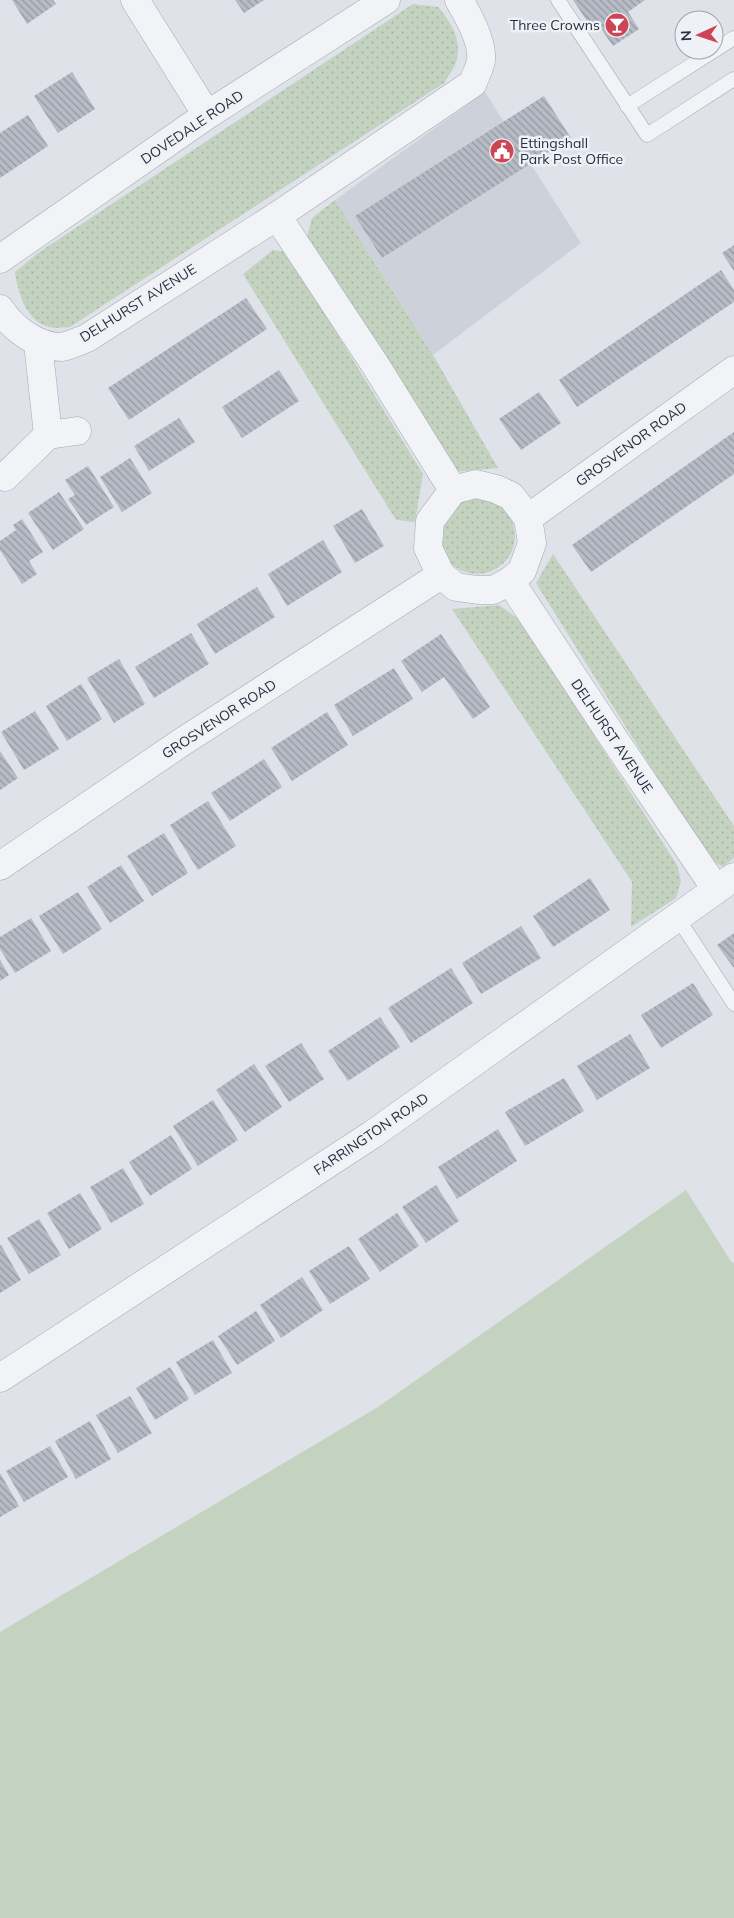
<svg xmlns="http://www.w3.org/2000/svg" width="734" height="1918" viewBox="0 0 734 1918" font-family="Mulish,sans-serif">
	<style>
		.built { fill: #cdd1da }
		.grass { fill: url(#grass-dots) }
		.park { fill: #c4d2c0 }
		.building { fill: url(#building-back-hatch) }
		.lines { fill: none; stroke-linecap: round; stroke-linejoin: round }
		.service-casing { stroke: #a4a9b2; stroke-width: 15 }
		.minor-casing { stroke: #a4a9b2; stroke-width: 29 }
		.tertiary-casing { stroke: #a4a9b2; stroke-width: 29 }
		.service { stroke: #f1f3f6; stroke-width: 14 }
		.minor { stroke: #f1f3f6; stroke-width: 28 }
		.tertiary { stroke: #f1f3f6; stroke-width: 28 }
		.labels { text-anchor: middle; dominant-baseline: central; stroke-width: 5; stroke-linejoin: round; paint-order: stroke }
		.poi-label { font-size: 14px; fill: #282f3f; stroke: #eef1f6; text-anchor: end }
		.street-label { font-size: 14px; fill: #282f3f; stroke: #eef1f6 }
	</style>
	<defs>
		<pattern id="grass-dots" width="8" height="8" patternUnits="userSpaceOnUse" patternTransform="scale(1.25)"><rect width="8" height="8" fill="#c4d2c0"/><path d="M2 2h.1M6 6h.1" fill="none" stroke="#a8b5a6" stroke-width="1.8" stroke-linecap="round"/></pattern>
		<pattern id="building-back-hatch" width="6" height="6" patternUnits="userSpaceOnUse" patternTransform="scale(1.25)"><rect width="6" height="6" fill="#b6bbc5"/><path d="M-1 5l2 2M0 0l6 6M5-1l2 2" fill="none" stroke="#9498a1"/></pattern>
	</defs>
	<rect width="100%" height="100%" fill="#dfe2e8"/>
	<!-- built -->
	<path class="built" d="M485 92 581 243 433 355 335 200Z"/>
	<!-- grass -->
	<g class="grass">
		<path d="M413 4 438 7C451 22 463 41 456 62 454 69 448 76 444 83L70 327C63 327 55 329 49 327 26 321 18 293 15 272L38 253Z"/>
		<path d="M335 200 433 355 498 468 453 472 307 237 312 218Z"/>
		<path d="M273 250 287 252 423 474 415 522 396 520 243 274Z"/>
		<circle cx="477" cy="536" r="38"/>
		<path d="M553 554 734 826V858L723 867 707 857 536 583Z"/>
		<path d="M499 605 520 620 677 865 681 881 676 898 631 927 632 882 452 609Z"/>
	</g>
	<!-- park -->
	<path class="park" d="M686 1190 732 1263 734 1262V1918H0V1632L378 1407Z"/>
	<!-- building -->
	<g class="building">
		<path d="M12 0H53L56 4 27 24Z"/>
		<path d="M235 0H264L244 13Z"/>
		<path d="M573 0H645L628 12 639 29 613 46 597 23 591 27Z"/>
		<path d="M72 72 95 109 58 133 34 96Z"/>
		<path d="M544 96 571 138 382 258 355 216Z"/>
		<path d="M28 115 48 146 0 178V133Z"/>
		<path d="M734 245V271L722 253Z"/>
		<path d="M721 270 734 290V302L577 407 559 380Z"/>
		<path d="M246 298 267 329 129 420 108 388Z"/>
		<path d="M279 370 299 401 242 438 222 407Z"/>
		<path d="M539 392 561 423 521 450 499 419Z"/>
		<path d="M179 418 195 442 149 471 134 446Z"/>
		<path d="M734 432V474L591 572 572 545Z"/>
		<path d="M130 458 152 493 122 512 100 477Z"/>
		<path d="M88 466 114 507 86 525 68 499 75 495 65 480Z"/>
		<path d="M59 492 84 529 53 550 28 513Z"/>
		<path d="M362 509 384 546 355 563 333 526Z"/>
		<path d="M22 519 43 552 29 561 37 574 22 584 0 550V541L16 530 13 525Z"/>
		<path d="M323 540 342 572 287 606 268 574Z"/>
		<path d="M257 587 275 617 215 654 197 624Z"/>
		<path d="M191 633 209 664 154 698 135 667Z"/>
		<path d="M441 634 490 707 473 719 444 677 422 692 401 661Z"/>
		<path d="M119 659 145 704 114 723 87 678Z"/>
		<path d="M394 668 413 699 353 736 334 705Z"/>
		<path d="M81 684 102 719 67 741 46 706Z"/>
		<path d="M35 711 59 749 24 770 1 732Z"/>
		<path d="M327 712 348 745 292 781 271 748Z"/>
		<path d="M0 751 18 778 0 790Z"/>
		<path d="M264 759 282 787 230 821 211 793Z"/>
		<path d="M208 801 236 846 198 870 170 825Z"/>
		<path d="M164 833 188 873 152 896 127 856Z"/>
		<path d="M121 865 144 901 110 923 87 887Z"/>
		<path d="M590 878 610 910 553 947 533 916Z"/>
		<path d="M78 892 102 929 63 954 39 916Z"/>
		<path d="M31 918 51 951 15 973 0 949V937Z"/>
		<path d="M521 926 541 958 481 994 462 963Z"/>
		<path d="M734 933V968L717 945Z"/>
		<path d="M0 960 9 975 0 981Z"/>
		<path d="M451 968 473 1003 411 1043 388 1008Z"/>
		<path d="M693 983 713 1015 661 1048 641 1015Z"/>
		<path d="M380 1017 400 1047 348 1081 328 1051Z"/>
		<path d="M630 1034 650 1068 597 1100 577 1066Z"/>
		<path d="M301 1043 324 1079 289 1102 265 1066Z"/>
		<path d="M254 1064 282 1107 245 1132 216 1090Z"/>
		<path d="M564 1078 584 1111 525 1146 505 1112Z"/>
		<path d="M213 1100 238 1140 198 1166 173 1126Z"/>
		<path d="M498 1129 517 1161 457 1199 438 1167Z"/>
		<path d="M171 1135 192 1169 150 1196 129 1162Z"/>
		<path d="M123 1168 144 1204 111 1223 90 1187Z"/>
		<path d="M436 1185 459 1221 426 1243 402 1207Z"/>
		<path d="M80 1193 102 1229 69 1249 47 1213Z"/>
		<path d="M397 1213 419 1246 380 1272 358 1239Z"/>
		<path d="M39 1219 61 1255 29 1274 7 1238Z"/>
		<path d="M1 1245 21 1280 0 1293V1246Z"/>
		<path d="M349 1246 370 1279 330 1304 309 1271Z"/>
		<path d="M302 1277 323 1310 281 1338 260 1305Z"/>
		<path d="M256 1311 275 1341 237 1365 218 1336Z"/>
		<path d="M213 1340 232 1373 195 1395 176 1362Z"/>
		<path d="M170 1367 189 1399 155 1420 136 1388Z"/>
		<path d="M130 1396 152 1433 118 1453 96 1415Z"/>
		<path d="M90 1421 111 1459 76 1479 55 1441Z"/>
		<path d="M50 1446 68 1477 24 1502 6 1471Z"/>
		<path d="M0 1473 19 1506 0 1517Z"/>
	</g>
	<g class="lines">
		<defs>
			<g id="service">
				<path d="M558 0 647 135 734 79"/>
				<path d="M627 106 734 38"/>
				<path d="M677 917 734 1004"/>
			</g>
			<g id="minor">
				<path d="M135 0 207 115"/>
				<path d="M277 216 376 366 453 490"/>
				<path d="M0 309C12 328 37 347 61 347 69 346 79 341 87 338L277 216 473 83C475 76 480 68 481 60 483 42 468 15 459 0"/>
				<path d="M48 435 77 431"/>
				<path d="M5 477 48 435 38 343"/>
				<path d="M476 484 496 489 511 496 528 518 532 543 522 571 510 581 493 590H478L456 587 441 575 428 548 430 521 453 490Z"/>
				<path d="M528 518 734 370"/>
				<path d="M510 581 614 739 716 889"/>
				<path d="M0 866 182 742 441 575"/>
				<path d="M0 1378 373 1134 734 877"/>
			</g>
			<path id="tertiary" d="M0 259 207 115 386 0"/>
		</defs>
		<!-- service casing -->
		<use href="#service" class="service-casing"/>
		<!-- minor casing -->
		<use href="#minor" class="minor-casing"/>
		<!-- tertiary casing -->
		<use href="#tertiary" class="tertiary-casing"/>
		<!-- service -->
		<use href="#service" class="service"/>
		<!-- minor -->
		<use href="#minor" class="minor"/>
		<!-- tertiary -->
		<use href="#tertiary" class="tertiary"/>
	</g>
	<!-- icons -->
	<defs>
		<symbol id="bar-disc" viewBox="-11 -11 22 22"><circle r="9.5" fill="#cd4454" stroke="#eef1f6"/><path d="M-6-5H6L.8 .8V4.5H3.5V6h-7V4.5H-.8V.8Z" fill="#fff"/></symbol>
		<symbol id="civic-disc" viewBox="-11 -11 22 22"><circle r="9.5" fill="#cd4454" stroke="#eef1f6"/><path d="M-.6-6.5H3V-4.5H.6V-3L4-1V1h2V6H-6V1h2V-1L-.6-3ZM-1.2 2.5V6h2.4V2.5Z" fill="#fff"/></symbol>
	</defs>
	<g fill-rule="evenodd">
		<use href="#bar-disc" x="603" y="11" width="28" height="28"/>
		<use href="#civic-disc" x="488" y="137" width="28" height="28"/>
	</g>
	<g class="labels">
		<!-- poi labels -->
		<g class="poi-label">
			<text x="600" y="25">Three Crowns</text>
			<text x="520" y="143" text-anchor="start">Ettingshall<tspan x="520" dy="16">Park Post Office</tspan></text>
		</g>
		<!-- street labels -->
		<g class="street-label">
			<text transform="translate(192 127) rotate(-34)">DOVEDALE ROAD</text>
			<text transform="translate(138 303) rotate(-32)">DELHURST AVENUE</text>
			<text transform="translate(631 444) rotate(-36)">GROSVENOR ROAD</text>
			<text transform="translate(219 719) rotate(-33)">GROSVENOR ROAD</text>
			<text transform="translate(612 736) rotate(56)">DELHURST AVENUE</text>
			<text transform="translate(371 1134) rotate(-34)">FARRINGTON ROAD</text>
		</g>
	</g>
	<!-- north arrow -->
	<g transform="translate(699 35) rotate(267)"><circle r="24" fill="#eef1f6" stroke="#9fa3ad"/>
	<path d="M0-4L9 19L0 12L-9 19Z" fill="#cd4454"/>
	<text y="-8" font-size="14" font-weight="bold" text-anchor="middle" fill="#282f3f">N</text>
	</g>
</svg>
